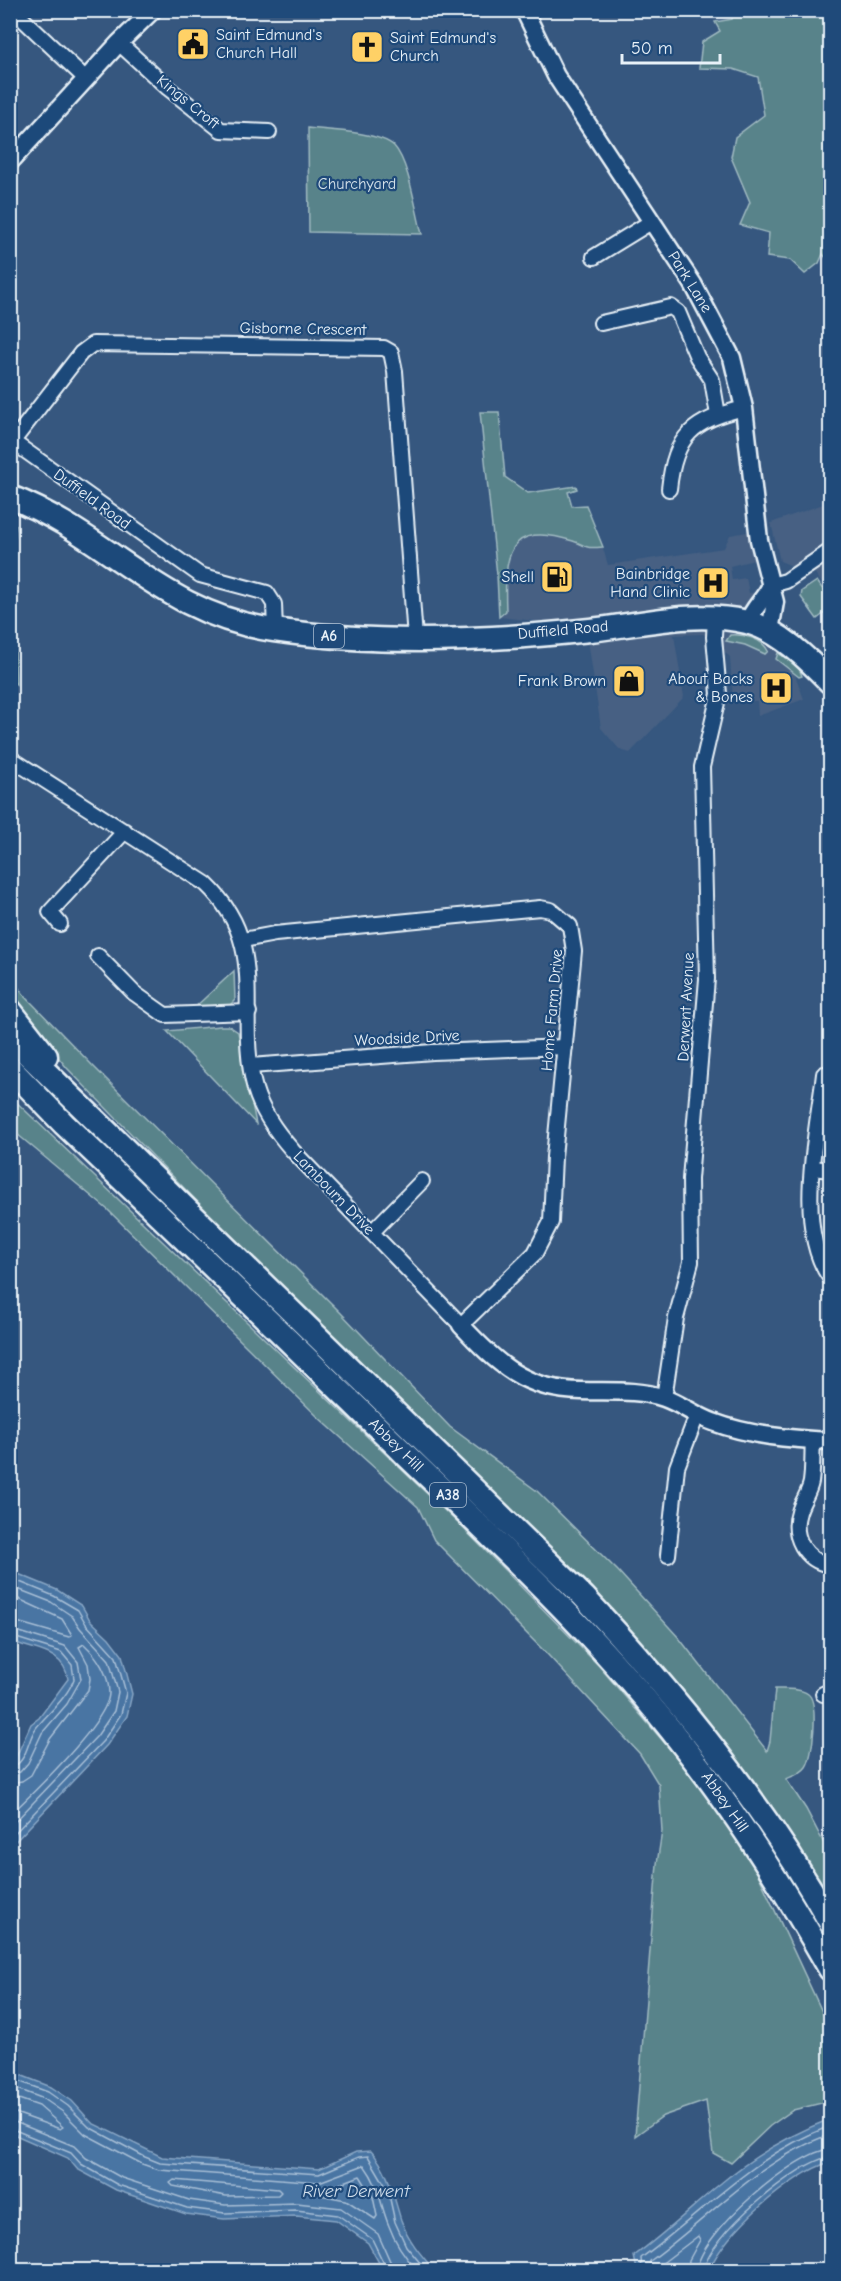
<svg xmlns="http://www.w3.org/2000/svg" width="841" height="2281" viewBox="0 0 841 2281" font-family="'Comic Neue',sans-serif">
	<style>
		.built { fill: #466083 }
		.green { fill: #59838a; stroke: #a0bac1; stroke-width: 1.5 }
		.water { fill: #4874a3; stroke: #88a6c5; stroke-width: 1.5 }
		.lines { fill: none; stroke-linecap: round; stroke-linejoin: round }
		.shore { stroke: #a8bfd6; stroke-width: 1.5 }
		.minor-casing { stroke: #e8f1f8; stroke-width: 18 }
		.tertiary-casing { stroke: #e8f1f8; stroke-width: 21 }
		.trunk-casing { stroke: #e8f1f8; stroke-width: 27 }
		.minor { stroke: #1f4a7a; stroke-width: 14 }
		.tertiary { stroke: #1f4a7a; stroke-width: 16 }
		.trunk { stroke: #1f4a7a; stroke-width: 22 }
		.labels { text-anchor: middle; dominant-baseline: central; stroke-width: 4.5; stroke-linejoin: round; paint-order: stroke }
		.shield { fill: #1f4a7a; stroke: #acbfd2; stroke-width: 1.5 }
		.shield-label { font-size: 15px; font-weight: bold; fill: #e8f1f8 }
		.poi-label { font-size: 16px; fill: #e8f1f8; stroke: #1f4a7a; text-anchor: end }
		.street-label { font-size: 16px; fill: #e8f1f8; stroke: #1f4a7a }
		.park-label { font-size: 16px; fill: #d3e0e8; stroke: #1f4a7a }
		.water-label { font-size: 18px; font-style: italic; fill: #d0deeb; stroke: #1f4a7a }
	</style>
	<rect width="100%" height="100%" fill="#36577f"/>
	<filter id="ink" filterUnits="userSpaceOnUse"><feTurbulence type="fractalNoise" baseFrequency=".0167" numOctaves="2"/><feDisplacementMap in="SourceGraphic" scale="12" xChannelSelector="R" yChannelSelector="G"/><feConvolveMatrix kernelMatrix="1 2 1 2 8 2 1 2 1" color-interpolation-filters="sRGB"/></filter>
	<g filter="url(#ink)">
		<!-- built -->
		<g class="built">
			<path d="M830 496V595L806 560 792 566 780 561 771 523 823 504V499Z"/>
			<path d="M529 530 582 540 600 538 608 565 724 548 730 535 753 531 758 559 730 566 732 580 746 578 749 593 764 592 804 699 758 716 757 701H733L730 657 703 634 674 635 684 697 630 753 620 750 601 728 585 620 553 623 499 617 497 575 503 553Z"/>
		</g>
		<!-- green -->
		<g class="green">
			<path d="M734 11H830V263L823 254 819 263 805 274 790 260 767 257 769 233 740 225 750 202 731 157 735 137 764 115 758 77 733 69 699 68 702 42 720 31 715 22 732 19Z"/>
			<path d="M308 128C328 130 380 132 394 146 409 162 416 212 422 234L309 232Z"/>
			<path d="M480 412H499L505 477 528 493 576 486 577 489 568 492 572 506 586 505 603 547C582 549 589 546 573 541 506 520 504 556 506 611L499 617 497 575Z"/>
			<path d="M10 522 16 525 12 560 16 684 10 679Z"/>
			<path d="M817 581 830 600V609L817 619 801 597 802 591Z"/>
			<path d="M730 635C743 634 762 638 768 651L765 654 745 645 726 641Z"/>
			<path d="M778 653 799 668 802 676 799 677 776 659Z"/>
			<path d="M234 971 235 1000 228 1007 192 1010Z"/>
			<path d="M10 977 26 997 92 1065 341 1313 450 1427 537 1491 618 1571 679 1638 767 1751 770 1741 775 1689C785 1689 800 1688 808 1694 819 1702 813 1758 806 1767 801 1774 793 1776 786 1779L806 1809 830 1855V1897L814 1878 775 1816 229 1234 67 1068 11 999Z"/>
			<path d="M220 1026H229L238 1032 256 1124 167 1031Z"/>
			<path d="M10 1096 464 1529 599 1666 691 1774 751 1859 830 2029V2101L793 2110 770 2126 731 2163 713 2153 706 2101 663 2116 635 2136 657 1864 662 1831 659 1785 640 1754 548 1655 434 1540 418 1507 318 1417 108 1210 11 1129Z"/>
		</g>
		<!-- water -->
		<g class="water">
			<path d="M11 1571 57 1590 82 1606 90 1620 109 1638 122 1655 132 1694 127 1716 107 1745 11 1846V1764L17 1755 31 1724 39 1718 68 1679C64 1650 34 1651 11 1641Z"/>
			<path d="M10 2071 51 2087 72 2101 92 2123 162 2157 319 2169 356 2152 371 2151C389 2171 393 2195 401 2220 408 2240 421 2255 434 2270H383L368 2243 336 2220 296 2216 224 2219 186 2214 116 2190 77 2169 68 2158 11 2133Z"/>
			<path d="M830 2119V2162C790 2174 725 2232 709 2270H637L634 2256C663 2235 688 2211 715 2188 749 2159 789 2135 830 2119Z"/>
		</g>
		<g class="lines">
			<!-- shore -->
			<g class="shore">
				<path d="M10 1578 54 1596 78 1610 86 1624 116 1657 126 1693 121 1714 103 1741 10 1838"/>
				<path d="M10 1586 51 1602 72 1616 80 1628 109 1660 118 1692 114 1711 97 1736 10 1827"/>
				<path d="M10 1595 62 1619 72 1635 69 1637 10 1620"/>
				<path d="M10 1629 65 1646 78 1662 81 1679 67 1704 42 1733 28 1763 20 1772 10 1774"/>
				<path d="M10 1636 61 1652 72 1665 74 1679C67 1698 48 1713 36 1728 27 1740 27 1765 10 1767"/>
				<path d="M10 1783 22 1781 31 1775 50 1739 88 1690 90 1679 88 1664 79 1647 84 1644C97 1656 109 1674 109 1693 109 1721 33 1793 10 1815"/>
				<path d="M10 2078 48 2092 68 2106 89 2127 145 2157 160 2163 319 2174 359 2157 368 2156 388 2190 395 2222 406 2246 426 2270"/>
				<path d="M10 2086 44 2099 63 2112 85 2134 142 2164 159 2170 319 2182 364 2165C381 2188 379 2202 389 2226 395 2243 405 2257 417 2270"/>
				<path d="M10 2096 39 2106 63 2127 60 2129 10 2111"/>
				<path d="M10 2120 74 2146 86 2158 122 2178 189 2200 225 2205 297 2203 341 2208 378 2234 394 2270"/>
				<path d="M10 2128 71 2153 81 2164 118 2185 187 2208 225 2213 296 2210 338 2215 372 2239 387 2270"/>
				<path d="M360 2176 373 2197 377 2216 375 2219 346 2200 320 2195 321 2191Z"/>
				<path d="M174 2180 278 2189 281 2192 278 2195 226 2196 173 2186 170 2183Z"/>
				<path d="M642 2270 641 2258C707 2210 751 2156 830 2126"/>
				<path d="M650 2270V2261C712 2216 756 2162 830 2134"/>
				<path d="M659 2270 660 2265 698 2236 700 2240 689 2260 688 2270"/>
				<path d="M697 2270C699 2234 796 2151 830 2149"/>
				<path d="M704 2270C708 2237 798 2160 830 2157"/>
			</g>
			<defs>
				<g id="minor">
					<path d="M13 10 86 79"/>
					<path d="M119 43 168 88 221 130 269 132"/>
					<path d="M594 257 651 222"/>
					<path d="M601 323 671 307 678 312 697 357 712 380 718 415"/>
					<path d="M13 442 200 575 267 593 274 604 275 631"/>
					<path d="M10 445 81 353 93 344 384 348 391 352 395 371 415 638"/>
					<path d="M669 489C675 434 693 421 744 408"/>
					<path d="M771 585 786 581 830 551"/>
					<path d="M10 758 206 884C272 947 234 1014 255 1089 262 1113 277 1133 293 1151L461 1325 535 1253 551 1222 554 1157 574 951 570 926 551 910 540 908 275 934 243 940"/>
					<path d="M60 924 50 912 125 831"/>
					<path d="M98 956 134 993 165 1015 249 1012"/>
					<path d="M251 1066 433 1052 565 1047"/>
					<path d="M824 1074C817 1133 794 1226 830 1278"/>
					<path d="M813 1168 830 1170"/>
					<path d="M372 1232 422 1181"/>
					<path d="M664 1398 676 1318 691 1262 690 1179 707 979 702 767 719 694 714 637 715 616"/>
					<path d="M813 1439C812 1453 813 1468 811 1482 809 1493 802 1501 799 1512 791 1536 805 1561 830 1565"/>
					<path d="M668 1555 677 1467 697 1415"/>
					<path d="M823 1694 830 1691"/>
				</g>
				<g id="tertiary">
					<path d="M524 10 556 76 693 284 732 358 744 408 759 540 775 602 770 631"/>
					<path d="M10 162 119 43 153 10"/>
					<path d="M748 622C753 607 765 599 771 585"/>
					<path d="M461 1325C497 1364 525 1390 581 1391 609 1392 637 1389 664 1398 681 1404 696 1416 713 1422 750 1436 791 1439 830 1441"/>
				</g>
				<g id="trunk">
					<path d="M10 497C108 534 162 615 274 630 375 645 489 641 590 630 643 624 694 610 747 622 779 630 808 659 830 682"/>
					<path d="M10 1010 46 1056"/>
					<path d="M10 1037 584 1597C677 1697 763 1803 830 1922"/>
					<path d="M10 1068 64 1124C179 1233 293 1345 407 1456 504 1549 603 1641 685 1748 740 1818 786 1892 830 1969"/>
				</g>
			</defs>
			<!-- minor casing -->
			<use href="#minor" class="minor-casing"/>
			<!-- tertiary casing -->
			<use href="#tertiary" class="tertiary-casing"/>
			<!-- trunk casing -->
			<use href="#trunk" class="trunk-casing"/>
			<!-- minor -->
			<use href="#minor" class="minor"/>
			<!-- tertiary -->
			<use href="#tertiary" class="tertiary"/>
			<!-- trunk -->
			<use href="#trunk" class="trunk"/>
		</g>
	</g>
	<!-- icons -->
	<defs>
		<symbol id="civic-square" viewBox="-11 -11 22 22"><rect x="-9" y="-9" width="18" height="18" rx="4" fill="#ffd166" stroke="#1f4a7a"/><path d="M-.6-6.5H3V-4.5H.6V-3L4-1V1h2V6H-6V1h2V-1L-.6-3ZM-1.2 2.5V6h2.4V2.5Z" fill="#111"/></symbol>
		<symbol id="church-square" viewBox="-11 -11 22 22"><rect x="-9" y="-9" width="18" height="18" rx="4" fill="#ffd166" stroke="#1f4a7a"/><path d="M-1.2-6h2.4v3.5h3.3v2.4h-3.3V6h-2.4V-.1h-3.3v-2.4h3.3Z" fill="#111"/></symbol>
		<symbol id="fuel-square" viewBox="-11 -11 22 22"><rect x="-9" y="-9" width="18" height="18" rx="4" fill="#ffd166" stroke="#1f4a7a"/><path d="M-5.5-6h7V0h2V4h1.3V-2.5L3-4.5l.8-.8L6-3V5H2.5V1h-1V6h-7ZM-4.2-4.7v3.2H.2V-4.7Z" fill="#111"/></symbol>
		<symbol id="hospital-square" viewBox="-11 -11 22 22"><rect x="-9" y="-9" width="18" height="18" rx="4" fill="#ffd166" stroke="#1f4a7a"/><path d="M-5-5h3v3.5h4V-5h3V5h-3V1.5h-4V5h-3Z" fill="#111"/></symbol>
		<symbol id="shop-square" viewBox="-11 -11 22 22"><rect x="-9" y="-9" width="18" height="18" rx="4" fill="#ffd166" stroke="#1f4a7a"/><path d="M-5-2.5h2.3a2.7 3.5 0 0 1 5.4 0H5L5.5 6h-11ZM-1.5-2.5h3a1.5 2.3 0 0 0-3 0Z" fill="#111"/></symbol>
	</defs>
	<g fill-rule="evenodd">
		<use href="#civic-square" x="174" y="25" width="38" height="38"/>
		<use href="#church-square" x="348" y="28" width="38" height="38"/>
		<use href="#fuel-square" x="538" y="558" width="38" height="38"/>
		<use href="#hospital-square" x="694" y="564" width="38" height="38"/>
		<use href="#shop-square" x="610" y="662" width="38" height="38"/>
		<use href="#hospital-square" x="757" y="669" width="38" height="38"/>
	</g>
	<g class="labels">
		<!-- shield labels -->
		<g class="shield">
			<rect x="314" y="624" width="30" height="24" rx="4.5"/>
			<rect x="430" y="1483" width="36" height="24" rx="4.5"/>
		</g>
		<g class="shield-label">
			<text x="329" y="636">A6</text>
			<text x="448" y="1495">A38</text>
		</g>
		<!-- poi labels -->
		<g class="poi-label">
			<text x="216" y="35" text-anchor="start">Saint Edmund's<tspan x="216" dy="18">Church Hall</tspan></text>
			<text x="390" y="38" text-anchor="start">Saint Edmund's<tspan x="390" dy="18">Church</tspan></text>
			<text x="690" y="574">Bainbridge<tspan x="690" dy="18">Hand Clinic</tspan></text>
			<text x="534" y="577">Shell</text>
			<text x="753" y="679">About Backs<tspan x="753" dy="18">&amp; Bones</tspan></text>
			<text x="606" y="681">Frank Brown</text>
		</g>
		<!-- street labels -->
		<g class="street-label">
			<text transform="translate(188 102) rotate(39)">Kings Croft</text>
			<text transform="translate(690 282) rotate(58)">Park Lane</text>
			<text transform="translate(303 329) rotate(1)">Gisborne Crescent</text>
			<text transform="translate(92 499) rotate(36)">Duffield Road</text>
			<text transform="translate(563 630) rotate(-5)">Duffield Road</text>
			<text transform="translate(686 1007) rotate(-87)">Derwent Avenue</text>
			<text transform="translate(552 1010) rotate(-85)">Home Farm Drive</text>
			<text transform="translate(407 1038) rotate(-3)">Woodside Drive</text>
			<text transform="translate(334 1193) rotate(46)">Lambourn Drive</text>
			<text transform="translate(396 1445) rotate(44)">Abbey Hill</text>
			<text transform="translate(725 1802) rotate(55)">Abbey Hill</text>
		</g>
		<!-- park labels -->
		<g class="park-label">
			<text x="357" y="184">Churchyard</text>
		</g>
		<!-- water labels -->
		<g class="water-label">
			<text x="356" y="2191">River Derwent</text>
		</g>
	</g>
	<!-- margin -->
	<rect width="841" height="2281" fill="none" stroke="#1f4a7a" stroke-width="36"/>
	<rect x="18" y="18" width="805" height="2245" fill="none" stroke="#e8f1f8" stroke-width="2" filter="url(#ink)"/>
	<!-- scale -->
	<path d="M622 54v9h98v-9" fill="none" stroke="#e8f1f8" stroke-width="3"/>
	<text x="631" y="54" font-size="18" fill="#e8f1f8" stroke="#1f4a7a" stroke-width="4.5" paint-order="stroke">50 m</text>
</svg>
